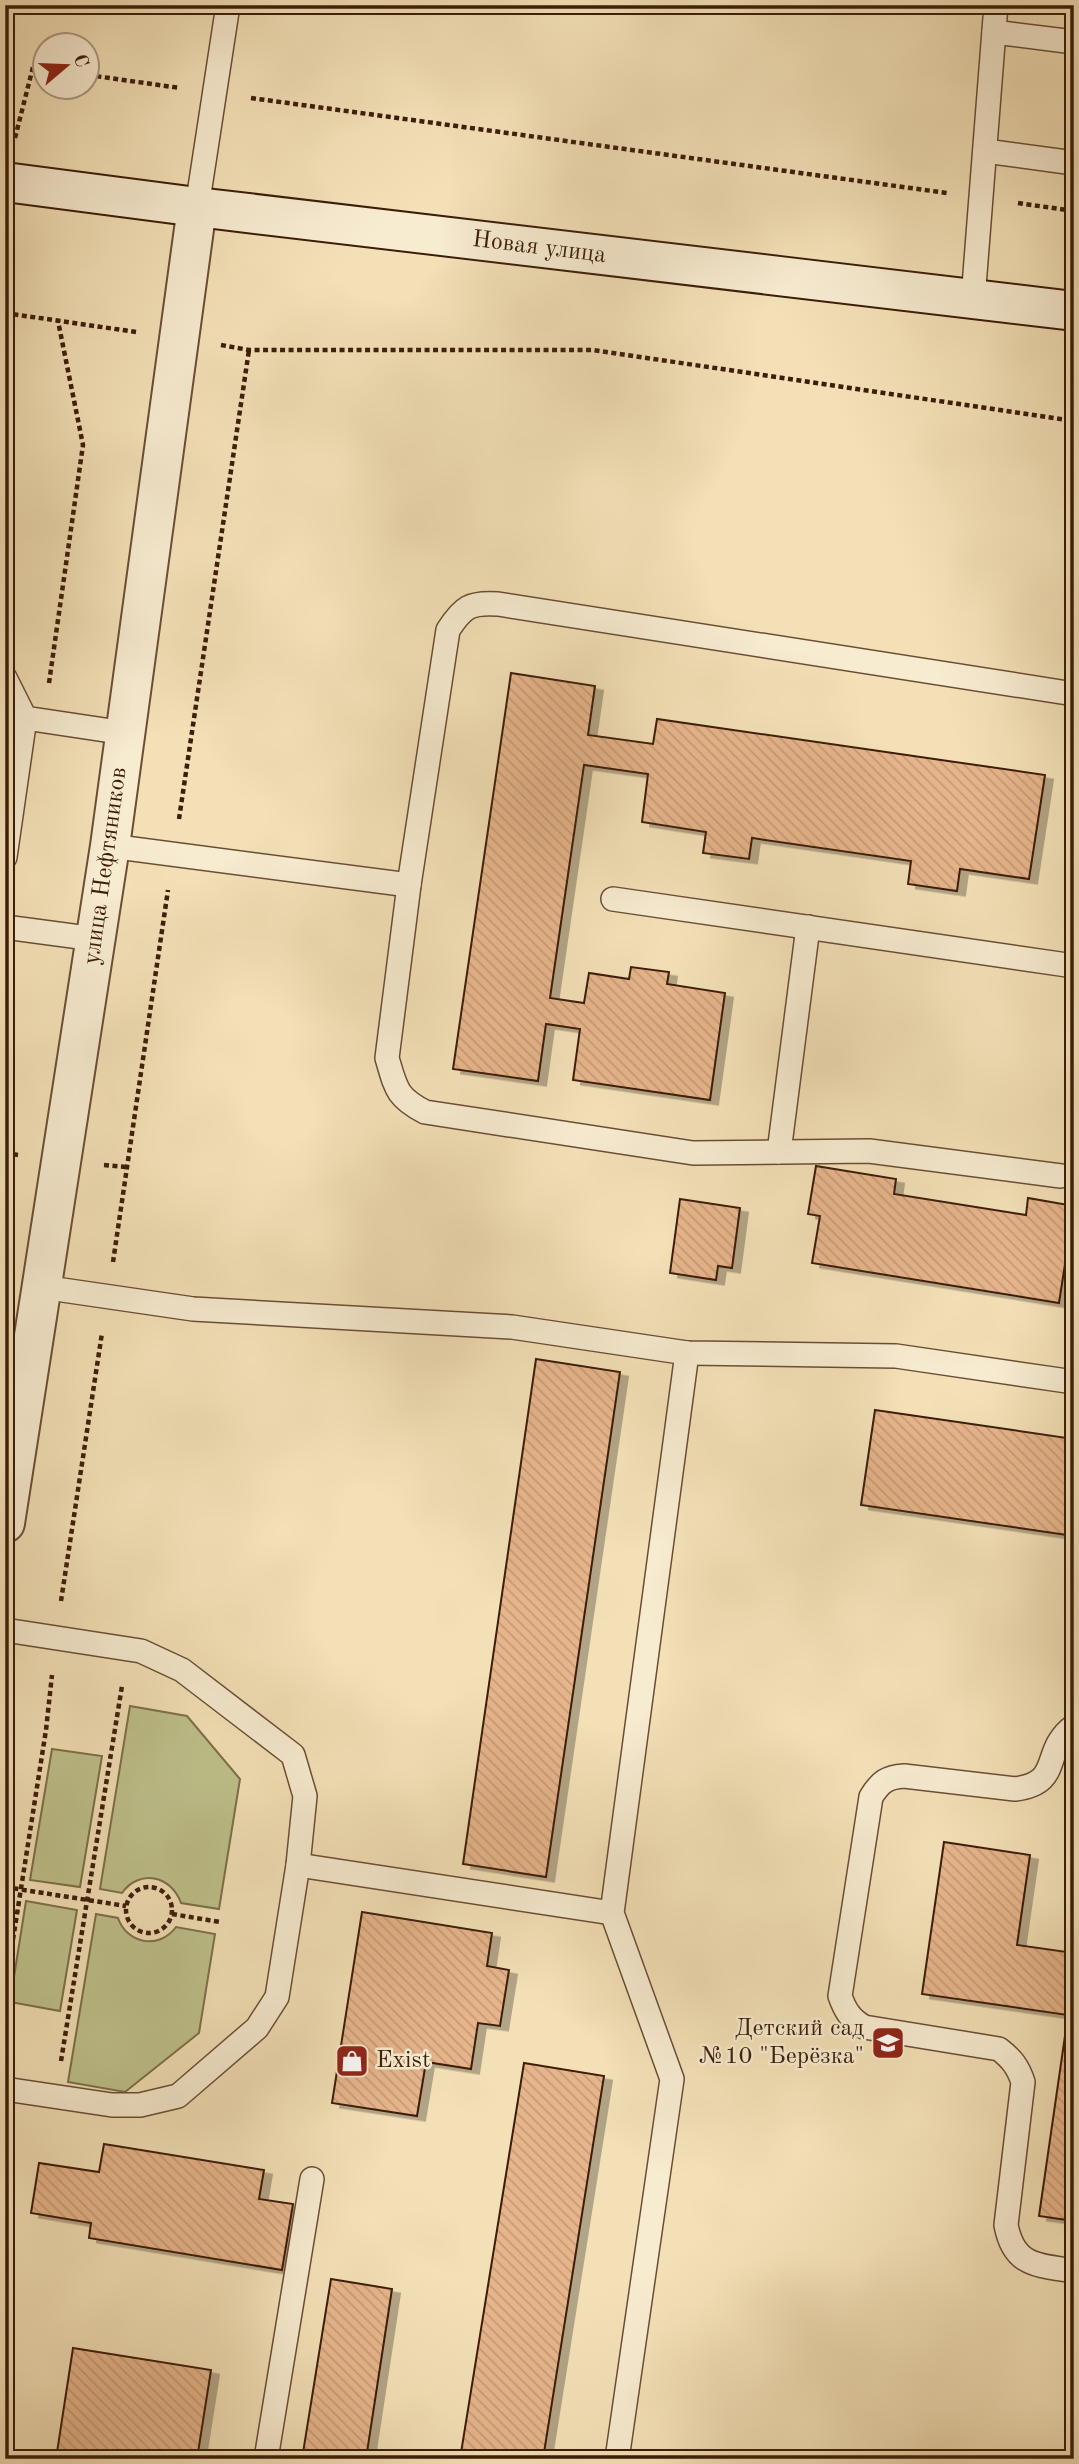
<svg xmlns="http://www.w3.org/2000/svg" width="1079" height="2464" viewBox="0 0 1079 2464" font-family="'Old Standard TT',serif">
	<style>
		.grass { fill: #bec18c; stroke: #7d6f4a; stroke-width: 2 }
		.building { fill: url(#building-back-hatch); stroke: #3c1d09; stroke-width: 2; filter: url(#shadow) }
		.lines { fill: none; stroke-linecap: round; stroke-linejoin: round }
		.lane-casing { stroke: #6a4e34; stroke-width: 26 }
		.street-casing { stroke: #6a4e34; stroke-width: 42 }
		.secondary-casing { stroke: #3c1d09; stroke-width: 42 }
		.path { stroke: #3c1d09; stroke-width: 4.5; stroke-dasharray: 5 3.5; stroke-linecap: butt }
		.lane { stroke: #f7ebd0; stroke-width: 23 }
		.street { stroke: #f7ebd0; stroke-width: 38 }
		.secondary { stroke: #f7ebd0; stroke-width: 38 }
		.labels { text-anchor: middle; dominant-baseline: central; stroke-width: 5; stroke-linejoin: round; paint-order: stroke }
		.street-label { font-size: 24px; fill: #3c1d09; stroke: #f7ebd0 }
		.poi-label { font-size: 24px; fill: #3c1d09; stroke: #f7ebd0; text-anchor: end }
	</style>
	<defs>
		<pattern id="building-back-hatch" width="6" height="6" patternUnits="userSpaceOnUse" patternTransform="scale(1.75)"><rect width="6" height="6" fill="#e7b58b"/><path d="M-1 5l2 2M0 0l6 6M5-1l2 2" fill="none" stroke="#c79b77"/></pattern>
		<filter id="shadow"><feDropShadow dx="8" dy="4.5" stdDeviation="0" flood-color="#0004"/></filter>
	</defs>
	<rect width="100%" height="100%" fill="#f3e0b7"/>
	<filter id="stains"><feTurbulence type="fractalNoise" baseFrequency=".00286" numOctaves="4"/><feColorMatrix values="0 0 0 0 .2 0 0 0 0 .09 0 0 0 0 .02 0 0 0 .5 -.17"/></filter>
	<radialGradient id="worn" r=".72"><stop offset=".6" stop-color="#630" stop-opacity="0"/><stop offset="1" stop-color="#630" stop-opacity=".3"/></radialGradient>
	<!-- grass -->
	<g class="grass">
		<path d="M130 1706 187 1716 240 1779 219 1909 181 1903C171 1875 139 1869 122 1893L100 1889Z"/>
		<path d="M52 1749 102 1756 80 1887 30 1880Z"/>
		<path d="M26 1901 77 1910 60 2011 10 2002Z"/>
		<path d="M96 1914 118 1918C127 1944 159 1950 176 1927L215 1934 199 2033 125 2092 68 2082Z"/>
	</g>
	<!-- building -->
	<g class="building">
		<path d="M511 673 595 686 588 735 653 744 657 719 1045 775 1029 879 960 869 957 891 908 884 911 861 752 838 749 859 703 853 706 832 642 822 648 774 584 765 550 998 584 1003 589 973 629 979 631 967 669 972 667 984 725 993 710 1100 573 1080 580 1029 546 1024 538 1081 453 1069Z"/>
		<path d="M816 1166 896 1179 894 1194 1026 1215 1028 1198 1074 1206 1059 1303 812 1263 820 1216 808 1214Z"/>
		<path d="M680 1199 740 1208 732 1268 718 1266 716 1280 670 1273Z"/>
		<path d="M536 1359 620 1372 546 1877 463 1864Z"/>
		<path d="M875 1410 1074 1439V1536L861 1505Z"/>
		<path d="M944 1842 1030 1855 1017 1945 1074 1953V2221L1039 2216 1068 2015 922 1994Z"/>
		<path d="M362 1912 492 1933 487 1966 509 1970 500 2026 478 2023 471 2069 426 2062 417 2116 332 2103Z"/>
		<path d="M524 2063 604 2076 543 2459H460Z"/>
		<path d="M104 2144 264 2170 259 2199 293 2204 282 2270 89 2238 91 2223 31 2213 39 2163 99 2172Z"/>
		<path d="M331 2279 392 2289 366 2459H302Z"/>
		<path d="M73 2348 211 2370 197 2459H56Z"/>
	</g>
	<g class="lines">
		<defs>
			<g id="lane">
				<path d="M994 32 1074 42"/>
				<path d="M985 151 1074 163"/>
				<path d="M197 207 228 5"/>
				<path d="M973 299 996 5"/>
				<path d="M5 678 25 718 125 733"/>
				<path d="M110 846 409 885"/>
				<path d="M5 857 25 718"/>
				<path d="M613 899 1074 966"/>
				<path d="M5 927 95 939"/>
				<path d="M779 1152 808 927"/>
				<path d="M1061 1176 869 1151 693 1153 425 1112C396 1097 396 1088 387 1058L409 885 448 630C463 607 470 602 498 604L1074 694"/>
				<path d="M42 1287 193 1309 512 1327 687 1353 896 1356 1074 1382"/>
				<path d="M5 1630 141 1651 182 1670 293 1755 305 1796 298 1865 277 1997 257 2028 178 2096 140 2105H112L5 2089"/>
				<path d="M1074 1726C1040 1751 1064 1783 1015 1789L904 1776C887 1777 880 1782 871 1797L840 1996C845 2010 850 2019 864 2027L999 2049C1012 2059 1018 2067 1023 2082L1006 2225C1014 2267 1038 2265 1074 2271"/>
				<path d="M298 1865 612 1913"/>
				<path d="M266 2459 312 2179"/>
				<path d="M617 2459 672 2079 612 1913 687 1353"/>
			</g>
			<path id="street" d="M5 1523 110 846 197 207"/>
			<path id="secondary" d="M5 182 197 207 1074 311"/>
		</defs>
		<!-- lane casing -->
		<use href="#lane" class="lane-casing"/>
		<!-- street casing -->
		<use href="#street" class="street-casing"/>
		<!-- secondary casing -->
		<use href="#secondary" class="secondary-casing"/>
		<!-- path -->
		<g class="path">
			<path d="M88 75 180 88"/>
			<path d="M251 98 947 193"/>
			<path d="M15 138 33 67 46 69"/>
			<path d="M1018 203 1074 211"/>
			<path d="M5 313 136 332"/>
			<path d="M221 345 249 350H593L1074 421"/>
			<path d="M49 683 83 445 58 321"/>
			<path d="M179 819 249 350"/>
			<path d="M5 981 8 965"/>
			<path d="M5 1153 18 1155"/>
			<path d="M104 1165 127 1167"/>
			<path d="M113 1262 168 890"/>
			<path d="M61 1601 102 1333"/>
			<circle cx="149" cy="1910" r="23"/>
			<path d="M5 1887 126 1906"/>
			<path d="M172 1914 220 1922"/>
			<path d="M5 1990 46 1730 52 1675"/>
			<path d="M61 2061 122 1686"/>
		</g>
		<!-- lane -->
		<use href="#lane" class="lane"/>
		<!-- street -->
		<use href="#street" class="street"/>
		<!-- secondary -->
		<use href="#secondary" class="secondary"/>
	</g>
	<!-- icons -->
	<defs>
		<symbol id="school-square" viewBox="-11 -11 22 22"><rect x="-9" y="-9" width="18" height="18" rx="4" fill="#8f2418" stroke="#f7ebd0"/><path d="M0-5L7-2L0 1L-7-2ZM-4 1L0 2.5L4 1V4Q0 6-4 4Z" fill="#fff"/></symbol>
		<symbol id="shop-square" viewBox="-11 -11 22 22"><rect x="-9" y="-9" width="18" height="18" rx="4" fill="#8f2418" stroke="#f7ebd0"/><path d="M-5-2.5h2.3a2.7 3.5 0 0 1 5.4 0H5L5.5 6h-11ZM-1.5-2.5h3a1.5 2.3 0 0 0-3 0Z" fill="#fff"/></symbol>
	</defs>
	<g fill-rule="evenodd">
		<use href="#school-square" x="869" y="2024" width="38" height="38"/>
		<use href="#shop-square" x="333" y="2042" width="38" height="38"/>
	</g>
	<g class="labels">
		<!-- street labels -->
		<g class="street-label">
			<text transform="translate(539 248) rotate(7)">Новая улица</text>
			<text transform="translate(106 866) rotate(-82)">улица Нефтяников</text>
		</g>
		<!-- poi labels -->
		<g class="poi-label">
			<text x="864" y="2029">Детский сад<tspan x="864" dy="28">№10 "Берёзка"</tspan></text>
			<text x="376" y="2061" text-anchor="start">Exist</text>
		</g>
	</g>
	<!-- margin -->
	<rect width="1079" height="2464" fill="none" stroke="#f3e0b7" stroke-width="28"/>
	<rect x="7" y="7" width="1065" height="2450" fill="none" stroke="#3c1d09" stroke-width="3.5"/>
	<rect x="14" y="14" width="1051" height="2436" fill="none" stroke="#3c1d09" stroke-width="2"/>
	<!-- north arrow -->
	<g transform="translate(66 66) rotate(71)"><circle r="33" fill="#f7ebd0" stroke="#ac9980" stroke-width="2"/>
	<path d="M0-5L12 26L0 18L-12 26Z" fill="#8f2418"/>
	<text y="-10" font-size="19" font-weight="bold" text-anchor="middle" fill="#3c1d09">С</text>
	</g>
	<rect width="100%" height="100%" filter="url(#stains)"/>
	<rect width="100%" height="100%" fill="url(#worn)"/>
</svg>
